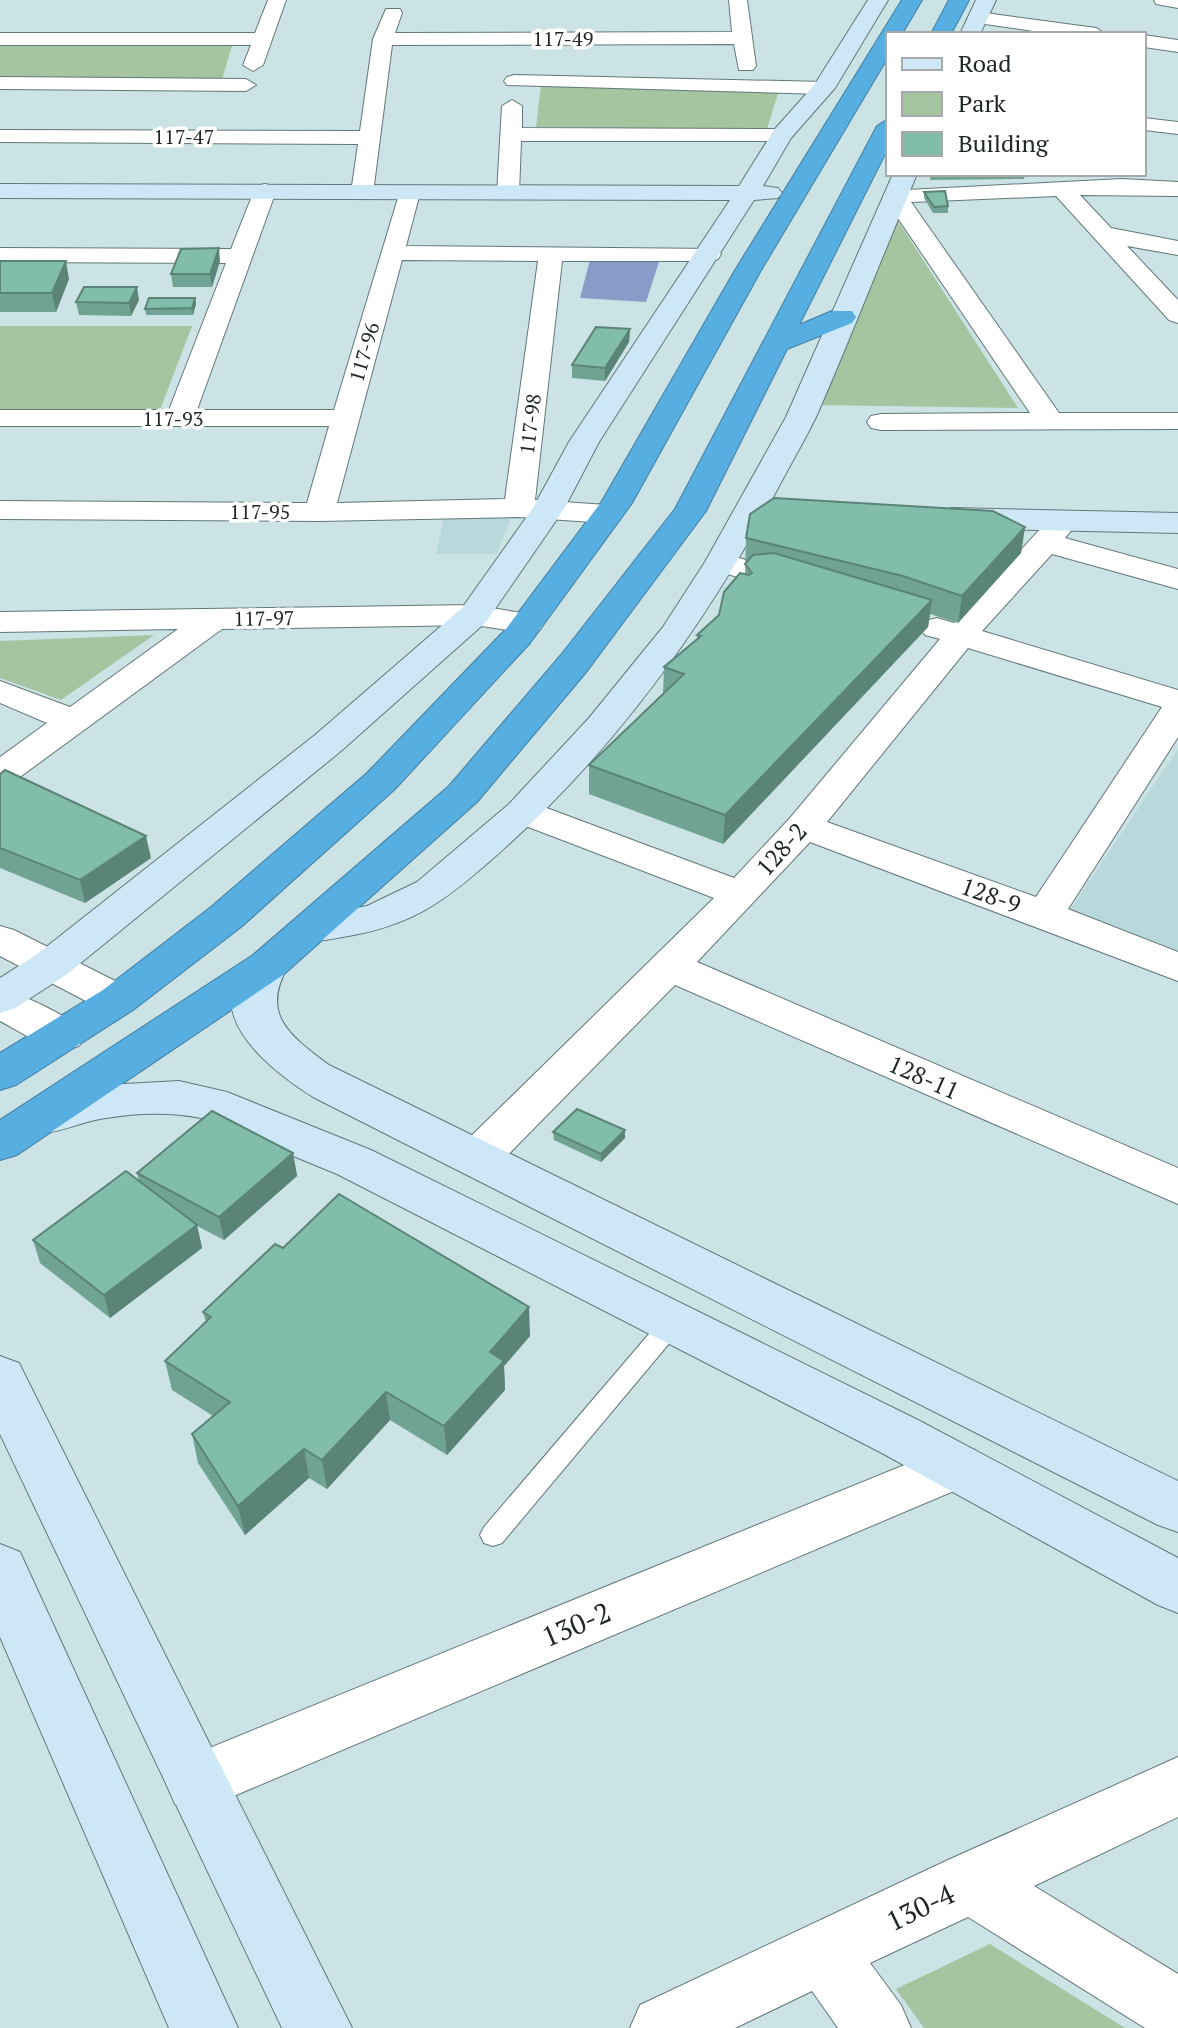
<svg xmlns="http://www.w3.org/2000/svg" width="1178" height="2028" viewBox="0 0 1178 2028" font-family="'PT Serif',serif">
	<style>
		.built { fill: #b8d8db }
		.green { fill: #a5c4a0 }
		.water { fill: #8b9bc7 }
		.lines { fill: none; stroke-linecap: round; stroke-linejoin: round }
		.lane-casing { stroke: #627779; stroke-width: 2 }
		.street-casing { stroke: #627779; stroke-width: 2 }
		.secondary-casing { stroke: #627779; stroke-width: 2 }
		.highway-casing { stroke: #437fa0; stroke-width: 2 }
		.lane { fill: #fff; fill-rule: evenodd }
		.street { fill: #fff; fill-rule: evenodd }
		.secondary { fill: #cde7f6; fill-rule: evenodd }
		.highway { fill: #57aee0; fill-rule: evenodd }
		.wall { fill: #70a393 }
		.shaded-wall { fill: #5b8478 }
		.building { fill: #82bdab; stroke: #5b8478; stroke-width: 2 }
		.labels { text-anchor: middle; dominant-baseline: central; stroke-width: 7; stroke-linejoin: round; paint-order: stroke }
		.far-street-label { font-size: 20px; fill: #1f2728; stroke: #fff }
		.street-label { font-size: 24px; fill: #1f2728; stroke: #fff }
		.near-street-label { font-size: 28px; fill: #1f2728; stroke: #fff }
	</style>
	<rect width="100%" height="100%" fill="#cce3e6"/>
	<!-- built -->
	<g class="built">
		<path d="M444 518H511L497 554H436Z"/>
		<path d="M1178 749V955L1068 913Z"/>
	</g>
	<!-- green -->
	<g class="green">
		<path d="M233 42 222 80 0 79V44Z"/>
		<path d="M541 85 779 90 767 129 536 127Z"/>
		<path d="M898 221 1018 408 817 405Z"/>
		<path d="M0 326H192L160 410H0Z"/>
		<path d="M154 635 61 700 0 678V641Z"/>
		<path d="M990 1944 1125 2028H924L896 1989Z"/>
	</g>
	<!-- water -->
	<path class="water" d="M591 256 660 259 646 302 580 298Z"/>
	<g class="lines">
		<defs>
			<path id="lane" d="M674 1312 682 1314 686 1321 682 1328 502 1543 493 1546 484 1543 480 1535 484 1527 666 1314Z"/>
			<g id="street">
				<path d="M268 0H286L263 65 253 71 243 65 251 45H0V33H255Z"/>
				<path d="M729 0H747L756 66 753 70H739L734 44 392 45 373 193 370 198H354L351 193 358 144 0 142V130L360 131 373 39 386 9H400L402 13 395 33 732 32Z"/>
				<path d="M1154 0H1178V8L1156 4Z"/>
				<path d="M978 12 1096 28 1106 34H1054L971 22 969 18 971 14Z"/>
				<path d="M1144 35 1178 40V52L1144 47Z"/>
				<path d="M514 75 824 82 834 88 824 94 507 85 504 81 507 77Z"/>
				<path d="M0 77 246 79 256 85 246 91 0 89Z"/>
				<path d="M512 100 522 106V128L782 129 793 135 782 141H521L519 193 516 198H500L497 193 502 106Z"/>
				<path d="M1144 118 1178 122V134L1144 130Z"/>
				<path d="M1122 179 1178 182V196L1080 195 1111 228 1178 241V255L1127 246 1178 300V323L1169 320 1056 196 911 202 1059 413H1178V429L881 430 871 428 867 422 871 416 881 414 1030 413 883 196 887 191Z"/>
				<path d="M265 184 273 186 276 191 197 410H334L401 188H417L420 193 406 246 718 249 721 254 718 259 709 261H562L535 500 607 505 618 508 622 514 618 520 607 523 519 517 319 521 0 519V501L307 503 329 426H0V410H169L226 263 0 262V248L231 249 254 191 257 186ZM402 260 538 261 505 499 337 503Z"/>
				<path d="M1064 512 1075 515 1079 521 1065 538 1178 569V589L1052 554 982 631 1178 690V737L1068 909 1178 952V981L810 842 697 962 1178 1168V1204L675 985 493 1170 477 1175 461 1170 454 1158 461 1146 714 898 510 820 504 812 510 804 523 801 536 804 734 878 790 818 940 639 925 635 920 628 925 621 937 618 954 623 1053 515ZM968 648 1162 707 1036 897 827 822Z"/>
				<path d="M722 553 812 579 817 586 812 593 801 596 711 569 706 562 711 555Z"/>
				<path d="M474 605 540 616 544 623 540 630 528 633 474 625 222 629 13 782 0 785V757L47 723 0 703V681L70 707 178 629 0 632V612Z"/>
				<path d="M0 926 14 930 133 990 139 1000 133 1010 118 1014 103 1010 0 956Z"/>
				<path d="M0 989C23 995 73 1016 85 1036L79 1046C51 1055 25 1034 0 1021Z"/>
				<path d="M956 1444 975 1450 982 1466 975 1482 196 1812 175 1804 166 1783 175 1762Z"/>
				<path d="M1178 1757V1817L1034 1886 1178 1974V2028H1145L968 1917 870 1963 901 2005 911 2028H838L812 1991 735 2028H630L640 2005 948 1860Z"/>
			</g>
			<g id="secondary">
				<path d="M868 0H888L835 88 791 138 763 186 778 188 782 193 778 198 754 200 599 442 564 509 486 622 341 751 66 975 15 1008 0 1013V978L36 955 315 735 462 608 533 508 569 442 730 200 0 198V184L739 186 774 130 815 84Z"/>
				<path d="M976 0H996L980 34H960Z"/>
				<path d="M893 174H917C883 254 852 335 817 415 805 440 790 465 777 490 703 629 610 757 490 861 440 905 409 926 343 937 326 940 312 943 295 939L289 929 295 919 367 906 417 882 509 804 589 718 663 627 705 562 786 417Z"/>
				<path d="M952 508 1178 513V533L952 528 941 525 936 518 941 511Z"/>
				<path d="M268 951 283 955 289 965C259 1014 290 1036 329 1065L1178 1481V1532L1158 1525 313 1097C283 1078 231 1040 231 999 232 982 244 969 253 955Z"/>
				<path d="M179 1081 227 1092 371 1150 918 1420 1178 1558V1613L1158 1605 880 1452 337 1174 201 1118C171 1112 136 1113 106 1118 76 1122 49 1140 20 1131L13 1119 20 1107 106 1085Z"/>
				<path d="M0 1356 19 1363 352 2028H282L0 1434Z"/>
				<path d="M0 1544 20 1552 238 2028H169L0 1637Z"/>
			</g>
			<g id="highway">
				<path d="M902 0H922L902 34H888V57L760 272 632 503 530 643 395 789 241 927 133 1010 16 1085 0 1090V1053L103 990 211 907 367 773 506 629 602 501 734 272Z"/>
				<path d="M949 0H969L951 34H931Z"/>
				<path d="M888 119V148L799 325 832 311H852L856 317 852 323 787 349 706 511 587 671 477 802 283 975 17 1155 0 1160V1120L253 955 449 786 561 655 675 509 877 126Z"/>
			</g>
		</defs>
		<!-- lane casing -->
		<use href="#lane" class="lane-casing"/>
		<!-- street casing -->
		<use href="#street" class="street-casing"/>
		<!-- secondary casing -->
		<use href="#secondary" class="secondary-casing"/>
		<!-- highway casing -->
		<use href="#highway" class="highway-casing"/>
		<!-- lane -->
		<use href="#lane" class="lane"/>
		<!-- street -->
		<use href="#street" class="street"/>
		<!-- secondary -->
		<use href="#secondary" class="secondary"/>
		<!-- highway -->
		<use href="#highway" class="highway"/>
	</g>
	<!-- wall -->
	<g class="wall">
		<path d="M931 174H1025L1024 179 930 180Z"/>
		<path d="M924 192 948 206V213H933L924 198Z"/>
		<path d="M0 261 69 279 56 312H0Z"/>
		<path d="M220 261 212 287H173L171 274Z"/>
		<path d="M195 298 196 304 193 315H146L145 309Z"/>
		<path d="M139 300 131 316 79 315 76 302Z"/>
		<path d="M630 329 629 342 605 381 572 378V365Z"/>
		<path d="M1025 527 1021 553 958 623 930 614 928 627 723 844 589 794V765L663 694 664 667 697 639V635L719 615 745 574 746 538Z"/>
		<path d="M0 774 151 858 85 903 0 868Z"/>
		<path d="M553 1132 625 1138 601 1162 554 1140Z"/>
		<path d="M293 1153 297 1176 224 1240 197 1226 202 1248 110 1318 40 1263 33 1240 139 1181 137 1173Z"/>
		<path d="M283 1248 530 1336 504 1366 505 1390 447 1455 390 1420 327 1489 309 1478 245 1535 198 1463 192 1434 213 1416 172 1390 165 1361 206 1322 203 1312Z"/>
	</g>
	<!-- shaded-wall -->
	<g class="shaded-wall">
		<path d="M219 248 220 261 212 287 210 274Z"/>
		<path d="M66 261 69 279 56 312 52 293Z"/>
		<path d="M137 287 139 300 131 316 129 303Z"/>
		<path d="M195 298 196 304 193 315 192 308Z"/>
		<path d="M630 329 629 342 605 381V368Z"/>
		<path d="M1025 527 1021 553 958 623 962 596Z"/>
		<path d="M932 600 928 627 723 844 725 815Z"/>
		<path d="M146 836 151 858 85 903 80 880Z"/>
		<path d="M625 1130V1138L601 1162V1154Z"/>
		<path d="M293 1153 297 1176 224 1240 219 1217Z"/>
		<path d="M197 1225 202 1248 110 1318 104 1295Z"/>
		<path d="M529 1307 530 1336 504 1366 505 1390 447 1455 444 1426 490 1352Z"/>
		<path d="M386 1392 390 1420 327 1489 322 1460Z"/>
		<path d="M304 1449 309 1478 245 1535 238 1506Z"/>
	</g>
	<!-- building -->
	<g class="building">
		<path d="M945 191 948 206 934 207 924 192Z"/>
		<path d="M219 248 210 274H171L181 249Z"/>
		<path d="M0 261H66L52 293H0Z"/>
		<path d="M84 287H137L129 303 76 302Z"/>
		<path d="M149 298H195L192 308 145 309Z"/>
		<path d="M596 327 630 329 605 368 572 365Z"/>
		<path d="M774 498 993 511 1025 527 962 596 903 576 746 538 750 514Z"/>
		<path d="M774 553 932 600 725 815 589 765 684 674 664 667 701 636 697 635 719 615 724 592 740 573 749 575 752 573 745 564 753 555Z"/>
		<path d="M5 770 146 836 80 880 0 848V774Z"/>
		<path d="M577 1109 625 1130 601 1154 553 1132Z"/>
		<path d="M212 1111 293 1153 219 1217 137 1173Z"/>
		<path d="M126 1171 197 1225 104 1295 33 1240Z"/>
		<path d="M339 1194 529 1307 490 1352 504 1361 444 1426 386 1392 322 1460 304 1449 238 1506 192 1434 230 1402 165 1361 211 1317 203 1312 275 1244 283 1248Z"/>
	</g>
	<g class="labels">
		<!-- far-street labels -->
		<g class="far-street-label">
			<text x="563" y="38">117-49</text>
			<text x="184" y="136">117-47</text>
			<text transform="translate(364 352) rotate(-74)">117-96</text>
			<text x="173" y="418">117-93</text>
			<text transform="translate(530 424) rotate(-83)">117-98</text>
			<text x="260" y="511">117-95</text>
			<text transform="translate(264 618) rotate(-1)">117-97</text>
		</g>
		<!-- street labels -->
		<g class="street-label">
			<text transform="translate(781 849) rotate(-48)">128-2</text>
			<text transform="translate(991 895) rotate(20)">128-9</text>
			<text transform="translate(924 1077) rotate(24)">128-11</text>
		</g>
		<!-- near-street labels -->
		<g class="near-street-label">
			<text transform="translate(576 1624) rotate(-23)">130-2</text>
			<text transform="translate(920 1907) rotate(-26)">130-4</text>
		</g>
	</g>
	<!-- legend -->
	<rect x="886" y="32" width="260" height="144" fill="#ffffff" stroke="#a5a9a9" stroke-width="2"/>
	<rect x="902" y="58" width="40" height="12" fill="#cde7f6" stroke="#a5a9a9" stroke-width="2"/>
	<text x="958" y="72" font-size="24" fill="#1f2728">Road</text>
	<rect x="902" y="92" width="40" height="24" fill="#a5c4a0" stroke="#a5a9a9" stroke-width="2"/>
	<text x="958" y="112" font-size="24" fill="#1f2728">Park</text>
	<rect x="902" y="132" width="40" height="24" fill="#82bdab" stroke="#a5a9a9" stroke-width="2"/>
	<text x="958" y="152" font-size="24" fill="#1f2728">Building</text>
</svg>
